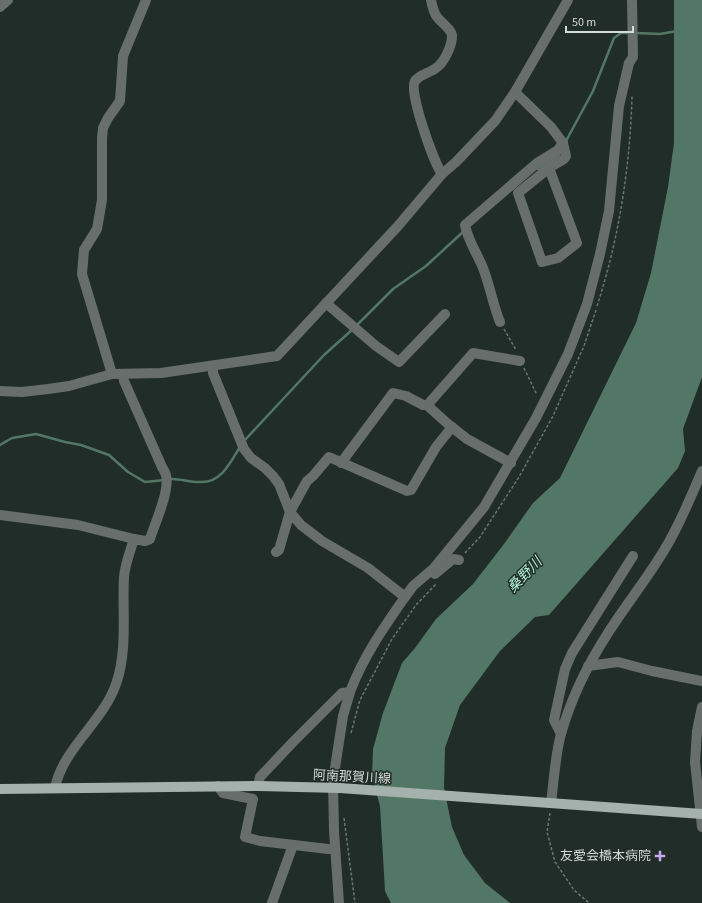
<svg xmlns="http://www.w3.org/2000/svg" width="702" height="903" viewBox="0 0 702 903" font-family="'Source Sans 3','Noto Sans JP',sans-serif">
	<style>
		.water { fill: #537767 }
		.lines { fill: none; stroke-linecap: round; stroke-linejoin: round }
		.stream { stroke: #537767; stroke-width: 2.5 }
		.path { stroke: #6c7571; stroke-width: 1.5; stroke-dasharray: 3 2; stroke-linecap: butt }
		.minor { stroke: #686e6b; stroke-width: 10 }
		.major { stroke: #a5b1ac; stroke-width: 10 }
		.poi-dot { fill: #c7a6ef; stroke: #212d28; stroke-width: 1.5 }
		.labels { text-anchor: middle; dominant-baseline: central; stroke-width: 3; stroke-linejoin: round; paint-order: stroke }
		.street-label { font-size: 13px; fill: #d4dbd8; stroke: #212d28 }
		.poi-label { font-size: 13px; fill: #d4dbd8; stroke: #212d28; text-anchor: end }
		.water-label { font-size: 14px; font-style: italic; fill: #b1f3d6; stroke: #212d28 }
	</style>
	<rect width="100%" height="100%" fill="#212d28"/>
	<!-- water -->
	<path class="water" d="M674 0H702V377L683 429 685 451 678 468 549 615 535 617 500 651 460 705 445 748 444 788 452 827 464 855 485 883 510 903H391L385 891 380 806 372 777 373 749 383 713 402 663 415 648 436 619 473 584 504 544 533 503 560 478 636 323 651 273 668 187 674 143Z"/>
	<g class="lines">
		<!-- stream -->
		<g class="stream">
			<path d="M636 33 660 34 677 31"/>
			<path d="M566 141 593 91 614 38 621 33H631"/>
			<path d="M538 169 559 155"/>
			<path d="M357 325 393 289 426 266 464 231"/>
			<path d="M244 441 324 355 353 329"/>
			<path d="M0 445 12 438 36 434 65 442 81 445 109 455 128 472 145 482 165 480"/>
			<path d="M170 479C180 478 191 483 202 482 222 482 231 461 240 447"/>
		</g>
		<!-- path -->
		<g class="path">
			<path d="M597 306C619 239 630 167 632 96"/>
			<path d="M504 329 516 350"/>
			<path d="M524 368 537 395"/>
			<path d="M465 553 480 537 519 477 553 416 584 346 596 310"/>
			<path d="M351 733 360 700 392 639 416 605 436 584"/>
			<path d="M550 813 547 832 555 862 574 890 589 903"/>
			<path d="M344 818 355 903"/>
		</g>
		<!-- minor -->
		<g class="minor">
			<path d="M431 0C432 5 434 13 437 17 441 22 452 30 452 36 452 46 444 63 436 68 430 73 420 74 415 81 408 91 434 163 442 174"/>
			<path d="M0 7 8 0"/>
			<path d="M549 168 518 193 542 262 558 258 577 243 549 168 564 159 566 156 563 143"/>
			<path d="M326 303 376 346 399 362 445 314"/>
			<path d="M500 322C493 305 490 286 483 268 477 253 468 241 465 225L537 163 558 150 563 143 551 127 515 92"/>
			<path d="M213 366V373L244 449 251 458 265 468 273 476 279 484 290 512 301 525 322 541 368 568 405 597C384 627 363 657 350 692L342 693 294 741 260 777 258 786"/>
			<path d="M112 374 82 274 84 250 97 229 102 200V138L103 128 108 118 120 101 123 56 146 0"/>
			<path d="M0 391 22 392 48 389 69 386 112 374 161 373 277 356 398 226 442 174 456 162 495 121 515 92 568 0"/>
			<path d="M429 405V407L448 424 467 439 511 463"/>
			<path d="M341 463 393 393 406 396 423 405H429L430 402 473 353 520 361"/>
			<path d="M0 515 78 525 134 539"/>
			<path d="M276 552 279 550 281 543 290 512 307 481 313 476 329 457 407 491 411 490 436 447 452 427"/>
			<path d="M435 574 453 559 459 560"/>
			<path d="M405 597 413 586 434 568 484 507 536 418 568 354 587 304 600 254 609 211 619 106 629 63 633 57 632 0"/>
			<path d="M588 666 618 662 652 671 702 681"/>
			<path d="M702 707 697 731 695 762 702 827"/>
			<path d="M561 734 554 720 565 669 572 653 633 556"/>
			<path d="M218 786 223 793 253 799 245 837 260 841 328 849H335"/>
			<path d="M55 788C63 748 103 722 116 684 128 650 122 612 124 577 125 564 130 552 134 539L145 541 150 539C155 523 170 491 166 475 165 472 163 469 162 467L124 381 123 374"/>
			<path d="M551 803C554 780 555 756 561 734 571 698 588 664 608 633 624 608 642 585 658 560 676 533 689 501 702 471"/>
			<path d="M272 903 293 845"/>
			<path d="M339 903 334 831 333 781 343 716 350 692"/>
		</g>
		<!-- major -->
		<path class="major" d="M0 789 258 786 340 788 702 814"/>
	</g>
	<!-- markers -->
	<path class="poi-dot" d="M658 850h4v4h4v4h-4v4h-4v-4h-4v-4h4z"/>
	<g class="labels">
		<!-- street labels -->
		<g class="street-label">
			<text transform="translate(352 777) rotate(3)">阿南那賀川線</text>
		</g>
		<!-- poi labels -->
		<g class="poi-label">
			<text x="651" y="856">友愛会橋本病院</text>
		</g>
		<!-- water labels -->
		<g class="water-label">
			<text transform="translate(525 575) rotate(-46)">桑野川</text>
		</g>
	</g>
	<!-- scale -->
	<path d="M566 26v6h67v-6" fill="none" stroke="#d4dbd8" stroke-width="2"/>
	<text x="572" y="26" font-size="12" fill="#d4dbd8" stroke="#212d28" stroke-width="3" paint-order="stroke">50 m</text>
</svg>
